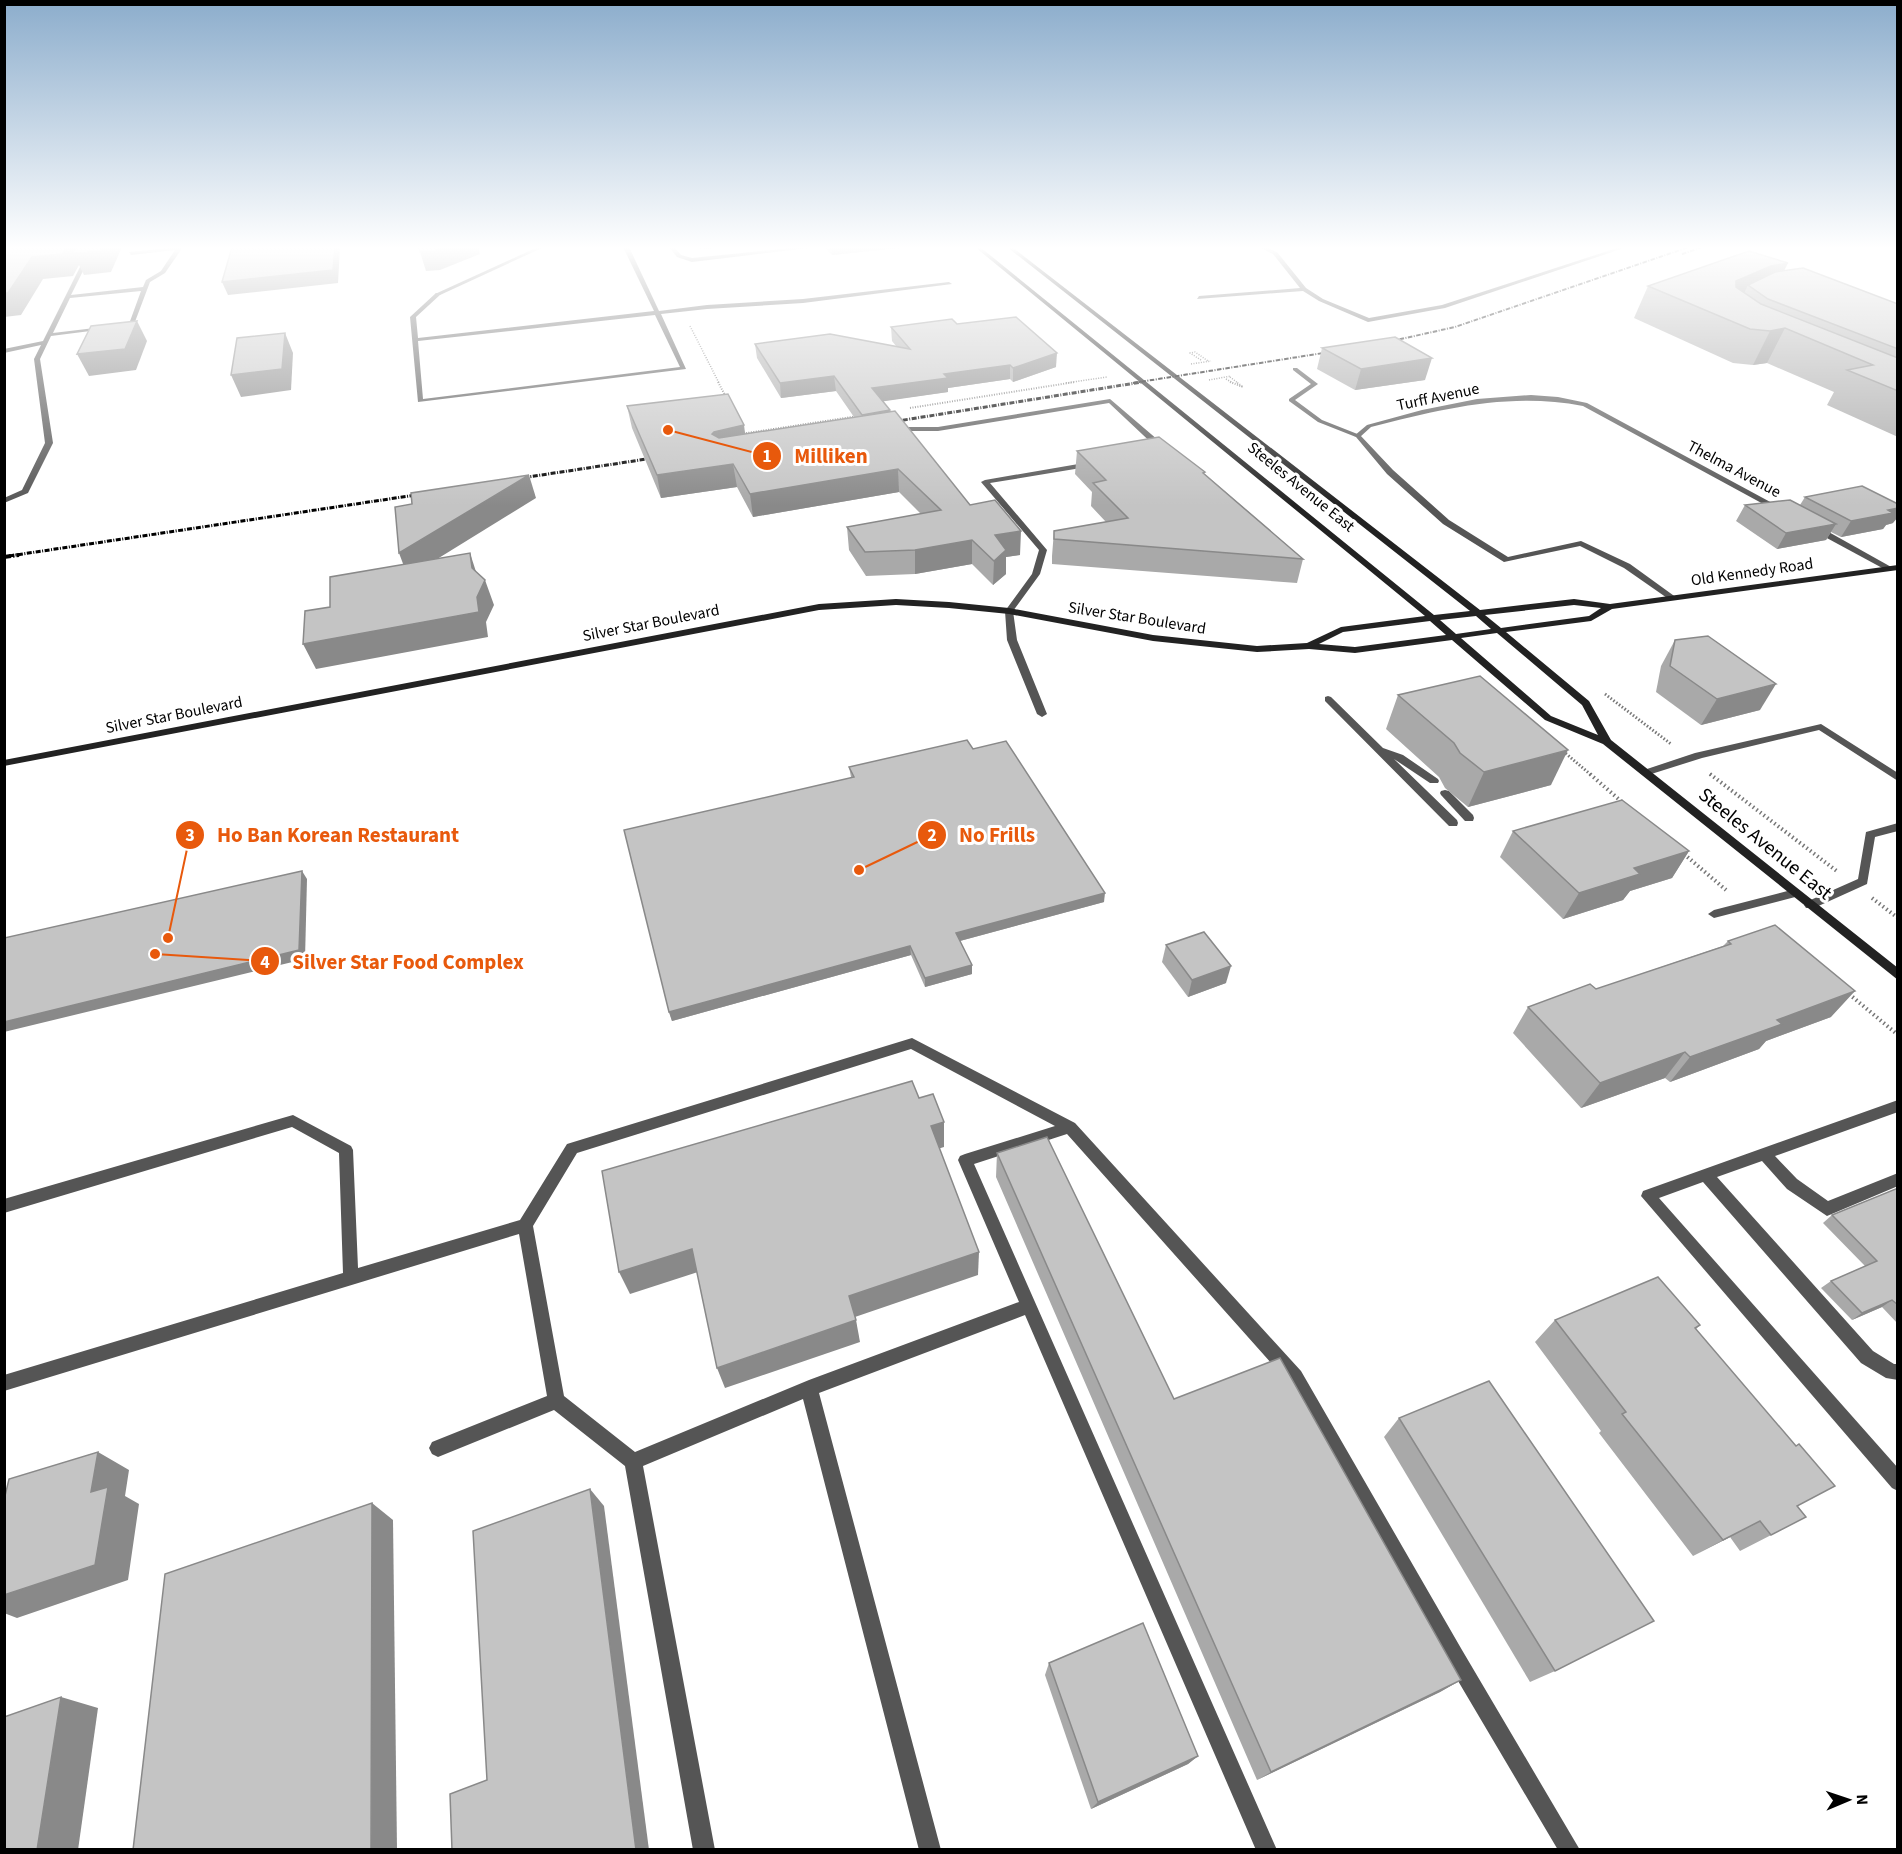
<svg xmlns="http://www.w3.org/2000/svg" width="1902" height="1854" viewBox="0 0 1902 1854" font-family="'Source Sans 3',sans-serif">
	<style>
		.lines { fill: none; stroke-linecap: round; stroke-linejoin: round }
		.path-far3 { stroke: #777; stroke-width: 1.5; stroke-dasharray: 1 1.5; stroke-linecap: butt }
		.path-far2 { stroke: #777; stroke-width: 2; stroke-dasharray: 1 1.5; stroke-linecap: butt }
		.path-far1 { stroke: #777; stroke-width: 3; stroke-dasharray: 1.5 2; stroke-linecap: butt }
		.path { stroke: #777; stroke-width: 4; stroke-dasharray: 1.5 3; stroke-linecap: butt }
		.lane { fill: #555; fill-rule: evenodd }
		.street { fill: #555; fill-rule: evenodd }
		.secondary { fill: #222; fill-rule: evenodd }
		.rail-far2 { stroke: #000; stroke-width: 2; stroke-dasharray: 4.5 1.5 1 1.5; stroke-linecap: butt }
		.rail-far1 { stroke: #000; stroke-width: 3; stroke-dasharray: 5 1.5 1 1.5; stroke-linecap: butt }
		.rail { stroke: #000; stroke-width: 4; stroke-dasharray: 7 2 1.5 2; stroke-linecap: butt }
		.wall { fill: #a9a9a9 }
		.shaded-wall { fill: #898989 }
		.building { fill: #c4c4c4; stroke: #898989; stroke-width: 1.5 }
		.labels { text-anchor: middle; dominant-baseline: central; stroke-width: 6; stroke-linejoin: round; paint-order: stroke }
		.far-street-label { font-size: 16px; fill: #000; stroke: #fff }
		.street-label { font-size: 20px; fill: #000; stroke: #fff }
		.leader { fill: none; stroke: #e8590c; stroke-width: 2 }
		.callout-dot { fill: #e8590c; stroke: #fff; stroke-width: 2 }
		.mark-label { font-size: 18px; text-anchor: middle; font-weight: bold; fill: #fff }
		.callout-label { font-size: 21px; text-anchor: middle; font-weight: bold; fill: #e8590c; stroke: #fff; stroke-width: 6; stroke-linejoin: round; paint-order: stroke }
	</style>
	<rect width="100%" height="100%" fill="#fff"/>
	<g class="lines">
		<!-- path-far3 -->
		<g class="path-far3">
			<path d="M690 326 719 383"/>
			<path d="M1201 360 1190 353 1195 352 1208 361"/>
			<path d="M1191 364 1211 361"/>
			<path d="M1230 377 1238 383"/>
			<path d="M1226 379 1233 383"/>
			<path d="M1209 380 1231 376"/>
			<path d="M1066 383 1107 377"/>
		</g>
		<!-- path-far2 -->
		<g class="path-far2">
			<path d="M718 382 726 397"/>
			<path d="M1230 382 1243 387 1236 382"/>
			<path d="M910 408 1075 382"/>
			<path d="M741 434 858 416"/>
		</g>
		<!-- path-far1 -->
		<g class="path-far1">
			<path d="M1605 694 1671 744"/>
			<path d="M1563 751 1591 775"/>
			<path d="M1710 774 1712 775"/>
		</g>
		<!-- path -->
		<g class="path">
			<path d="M1590 774 1623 803"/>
			<path d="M1710 774 1838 872"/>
			<path d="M1684 854 1726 890"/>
			<path d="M1872 898 1898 918"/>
			<path d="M1849 994 1898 1035"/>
		</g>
		<!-- lane -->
		<g class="lane">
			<path d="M90 247H95L71 295 143 287 146 280 161 271 175 250 131 255 129 252 183 247 165 273 150 282 133 327 121 329 118 327 129 324 141 291 70 298 53 333 103 327 106 329 51 336 40 359 53 443 28 493 4 503V498L22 490 45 443 34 359 41 345 4 353V349L43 341Z"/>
			<path d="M623 247H629L659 311 707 305 803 299 949 282 952 284 803 303 707 309 661 314 686 369 418 402 410 317 436 293 441 294 416 317 418 338 654 311ZM655 315 680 367 423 399 418 341Z"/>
			<path d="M669 247H674L681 255 692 258 803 247H817L692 262 677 257Z"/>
			<path d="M686 247H713L710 249Z"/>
			<path d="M1259 247H1264L1277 252 1306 288 1323 299 1369 318 1442 305 1620 247H1627L1445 308 1368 322 1319 301 1303 291 1197 299 1199 296 1300 288 1273 254Z"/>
			<path d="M1293 368H1297L1318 384 1295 400 1322 420 1360 435 1393 470 1449 520 1508 557 1581 541 1630 564 1677 598 1670 600 1624 568 1580 546 1504 562 1443 524 1387 474 1356 437 1318 422 1289 401V399L1311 384 1293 370Z"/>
			<path d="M1110 399 1165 446V450H1159L1109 403 938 431H894L891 429 894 427H938Z"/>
			<path d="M1090 462H1093V466L990 483 1047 550 1040 574 1013 611 1017 640 1047 714 1042 717 1037 714 1007 640 1005 611 1032 574 1039 550 981 482 985 480Z"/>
			<path d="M1328 696 1331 697 1383 748 1403 755 1438 779 1439 781 1438 783H1430L1394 759 1457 820 1458 823 1457 826H1449L1325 701V697Z"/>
			<path d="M1821 724 1898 773V781L1819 730 1702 758 1645 776 1640 773 1641 771 1695 753Z"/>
			<path d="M1445 790 1449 791 1473 815 1474 818 1473 821H1465L1441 795 1440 793 1441 791Z"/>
			<path d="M1898 823V831L1875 837 1867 884 1814 908H1806L1804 905 1806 902 1858 879 1866 832Z"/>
			<path d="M1795 889 1801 893 1799 896 1714 918 1708 914 1714 910Z"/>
			<path d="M912 1038 1075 1123 1301 1371 1462 1650 1580 1850H1558L1448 1664 1289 1383 1067 1134 974 1164 1277 1850H1256L1025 1315 819 1393 941 1850H919L803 1399 643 1466 715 1850H693L625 1466 554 1410 438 1457 432 1454 429 1448 432 1442 547 1396 519 1234 4 1391V1375L343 1273 339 1153 292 1127 4 1213V1199L293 1115 351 1146 353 1150 358 1268 520 1220 567 1144ZM911 1049 1055 1126 965 1154 960 1156 958 1160 1019 1302 809 1380 635 1452 564 1396 533 1226 577 1153Z"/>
			<path d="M1898 1100V1112L1775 1156 1797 1179 1828 1201 1898 1173V1186L1827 1216 1787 1189 1762 1161 1717 1177 1873 1351 1894 1364H1898V1380L1886 1378 1861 1363 1703 1182 1659 1198 1898 1468V1491L1892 1488 1641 1196 1643 1191Z"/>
		</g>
		<!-- street -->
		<g class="street">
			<path d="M538 247H544L440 295 435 294Z"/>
			<path d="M1531 395 1558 397 1587 403 1785 510 1778 512 1583 406C1509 392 1443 409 1371 427L1360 437 1354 436 1367 425 1422 410 1477 399Z"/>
			<path d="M1812 526H1818L1893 568 1886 570 1812 530Z"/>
		</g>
		<!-- secondary -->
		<path class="secondary" d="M975 247H980L1434 615 1470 611 1007 247H1012L1480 610 1574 599 1610 604 1898 565V570L1612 609 1591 621 1506 632 1589 701 1611 740 1898 968V980L1603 744 1545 720 1452 640 1355 653 1309 649 1257 652 1153 641 1009 614 949 608 896 605 819 610 4 766V760L819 604 896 599 949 602 1009 608 1153 635 1257 646 1307 643 1341 627 1425 616ZM1574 605 1601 608 1589 616 1501 628 1485 615ZM1476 616 1491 629 1456 634 1440 620ZM1430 621 1446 635 1355 647 1319 644 1343 632ZM1497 633 1582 705 1598 735 1551 716 1461 638Z"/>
		<!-- rail-far2 -->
		<g class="rail-far2">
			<path d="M1682 254 1703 247"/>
			<path d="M1383 343 1455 327 1689 247"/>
			<path d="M1133 383 1336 351"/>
		</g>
		<!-- rail-far1 -->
		<g class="rail-far1">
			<path d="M885 423 1142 382"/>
			<path d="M515 479 660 457"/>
			<path d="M9 556 429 493"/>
		</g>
		<!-- rail -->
		<path class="rail" d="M4 557 19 555"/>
	</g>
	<!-- wall -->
	<g class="wall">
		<path d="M824 247H909L832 255Z"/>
		<path d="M1784 271 1898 304V437L1827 405 1834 392 1767 363 1753 365 1733 363 1634 318 1648 286Z"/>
		<path d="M957 324 1056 367 1013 382 1010 379 948 388V392L882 401 890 412 970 505 1020 555 1006 557V574L993 585 972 564 915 574 866 576 849 550 847 527 921 514 899 492 753 517 737 487 661 498 632 428 627 406 745 434 854 417 836 391 781 398 757 358 755 344 896 346 892 341 891 327Z"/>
		<path d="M1322 348 1425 380 1355 390 1317 369Z"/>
		<path d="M1077 451 1205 474 1303 559 1297 583 1052 564V556L1054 531 1106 522 1091 506 1092 492 1075 474Z"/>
		<path d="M1805 497 1893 523 1886 525 1883 529 1841 537 1831 532 1826 540 1777 549 1736 521 1745 505H1800Z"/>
		<path d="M1675 640 1760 710 1701 725 1656 692 1661 666Z"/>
		<path d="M1398 695 1551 785 1468 807 1445 788 1439 777 1386 729Z"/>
		<path d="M973 749 1104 902 960 941 972 974 925 987 911 955 672 1021 669 1012 851 777 849 767Z"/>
		<path d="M1513 831 1689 851 1672 878 1630 891 1623 900 1563 919 1500 857Z"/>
		<path d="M1728 941 1831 1017 1766 1041 1759 1049 1670 1082 1665 1078 1581 1108 1513 1033 1528 1007 1596 989 1723 946Z"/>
		<path d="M1166 945 1226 983 1188 997 1162 962Z"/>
		<path d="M997 1153 1174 1399 1461 1680 1440 1692 1257 1780 996 1177Z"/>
		<path d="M1898 1188V1324L1882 1307 1852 1320 1821 1288 1831 1281 1865 1266 1823 1223 1832 1215Z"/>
		<path d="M1555 1320 1700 1325 1696 1329 1798 1506 1806 1517 1740 1551 1730 1537 1693 1556 1599 1433 1601 1431 1535 1342Z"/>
		<path d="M1399 1418 1555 1671 1530 1682 1384 1437Z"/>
		<path d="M1049 1663 1198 1756 1188 1764 1091 1809 1045 1675Z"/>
	</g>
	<!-- shaded-wall -->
	<g class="shaded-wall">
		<path d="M66 247H122L111 272 84 275 79 265 73 276 43 279 21 315 4 317V293L32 257Z"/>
		<path d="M335 247H340L338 283 228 295 222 282Z"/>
		<path d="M446 247H478L480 254 440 270 426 271 420 252Z"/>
		<path d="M831 247H909L832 255Z"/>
		<path d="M1788 263 1772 295 1748 285 1738 306 1721 314 1736 281 1771 266Z"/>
		<path d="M137 321 147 341 136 370 89 376 77 354Z"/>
		<path d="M1785 328 1767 363 1753 365 1770 331Z"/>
		<path d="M285 333 293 353 291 390 241 397 231 375Z"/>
		<path d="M1057 353 1056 367 1013 382V368Z"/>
		<path d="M1432 358 1425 380 1355 390 1361 369Z"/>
		<path d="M1010 365V379L948 388V392L872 403V388L944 374Z"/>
		<path d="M834 376 836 391 781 398 780 383Z"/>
		<path d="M890 410V425L863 430 862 415Z"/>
		<path d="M744 425 747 448 717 454 712 434 714 432Z"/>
		<path d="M733 464 737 487 661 498 657 475Z"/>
		<path d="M898 469 899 492 753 517 750 494Z"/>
		<path d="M529 475 536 498 408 577 399 553Z"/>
		<path d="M1898 508V517L1893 523 1886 525 1883 529 1841 537 1851 521 1888 510Z"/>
		<path d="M1836 524 1826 540 1777 549 1786 533Z"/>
		<path d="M1021 531 1020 555 1006 557V574L993 585 995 535Z"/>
		<path d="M972 540V564L915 574V550Z"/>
		<path d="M470 553 478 578 485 580 494 605 486 622 488 637 316 669 303 644 472 568Z"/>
		<path d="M1776 684 1760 710 1701 725 1717 699Z"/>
		<path d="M1568 750 1551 785 1468 807 1484 772Z"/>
		<path d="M1689 851 1672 878 1630 891 1623 900 1563 919 1579 893 1634 868Z"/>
		<path d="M302 871 307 879 305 959 4 1032V1022Z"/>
		<path d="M1105 893 1104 902 956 942V933Z"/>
		<path d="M910 946 911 955 672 1021 669 1012Z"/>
		<path d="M972 965V974L925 987V978Z"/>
		<path d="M1231 966 1226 983 1188 997 1192 980Z"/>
		<path d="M1855 991 1831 1017 1766 1041 1759 1049 1670 1082 1690 1057 1777 1020Z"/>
		<path d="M1685 1052 1665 1078 1581 1108 1600 1083Z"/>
		<path d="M944 1122V1147L931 1151V1126Z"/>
		<path d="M692 1249 701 1271 630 1294 619 1272Z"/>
		<path d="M979 1252 978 1275 852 1318 849 1296Z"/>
		<path d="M1892 1300 1882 1307 1852 1320 1862 1313Z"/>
		<path d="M856 1320 860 1342 725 1388 717 1368Z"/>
		<path d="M98 1452 129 1470 125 1496 139 1504 128 1580 17 1618 4 1613V1595L91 1492Z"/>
		<path d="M590 1489 604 1506 649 1850H636Z"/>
		<path d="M372 1503 393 1520 397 1850H371Z"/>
		<path d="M1760 1521 1730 1537 1693 1556 1723 1540Z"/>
		<path d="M1461 1680 1440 1692 1257 1780 1271 1772Z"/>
		<path d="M61 1697 98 1708 78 1850H37Z"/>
		<path d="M1198 1756 1188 1764 1091 1809 1098 1802Z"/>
	</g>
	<!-- building -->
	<g class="building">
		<path d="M4 247H66L62 254 32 257 8 293H4Z"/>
		<path d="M76 247H102L100 251 73 253Z"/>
		<path d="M232 247H335L333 270 222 282Z"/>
		<path d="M419 247H446L434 251 420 252Z"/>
		<path d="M1749 251 1788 263 1771 266 1736 281V287L1761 304 1898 358V391L1847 370 1873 365 1785 328 1770 331 1750 329 1648 286Z"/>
		<path d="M1803 268 1898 304V349L1768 299 1748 285 1775 272Z"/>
		<path d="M1016 317 1057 353 1013 368 1010 365 944 374 948 378 872 388 890 410 862 415 834 376 780 383 755 344 830 334 910 349 891 327 952 319 957 324Z"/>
		<path d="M137 321 125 349 77 354 91 326Z"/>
		<path d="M285 333 282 369 231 375 237 338Z"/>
		<path d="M1395 337 1432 358 1361 369 1322 348Z"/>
		<path d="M728 394 744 425 714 432 712 434 719 438 895 411 970 505 995 500 1021 531 995 535 1006 550 994 561 972 540 915 550 865 552 847 527 941 510 898 469 750 494 733 464 657 475 627 406Z"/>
		<path d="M1159 437 1205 472 1203 473 1303 559 1054 539V531L1128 518 1093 483 1106 480 1077 451Z"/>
		<path d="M529 475 399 553 395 507 412 504 411 493Z"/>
		<path d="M1862 486 1898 504V508L1888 510 1893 513 1851 521 1805 497Z"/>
		<path d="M1790 500 1836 524 1786 533 1745 505Z"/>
		<path d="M470 553 472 568 485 580 477 597 479 612 303 644 305 611 330 607V577Z"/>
		<path d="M1708 636 1776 684 1717 699 1670 666 1675 640Z"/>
		<path d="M1480 676 1568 750 1484 772 1460 753 1454 743 1398 695Z"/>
		<path d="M967 740 973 749 1006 741 1105 893 956 933 972 965 925 978 910 946 669 1012 624 830 854 777 849 767Z"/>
		<path d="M1622 800 1689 851 1634 868 1640 874 1579 893 1513 831Z"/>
		<path d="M302 871 299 950 4 1022V938Z"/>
		<path d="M1775 925 1855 991 1777 1020 1782 1024 1690 1057 1685 1052 1600 1083 1528 1007 1590 984 1596 989 1731 944 1728 941Z"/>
		<path d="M1204 932 1231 966 1192 980 1166 945Z"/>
		<path d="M912 1081 919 1098 933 1094 944 1122 931 1126 979 1252 849 1296 856 1320 717 1368 692 1249 619 1272 602 1171Z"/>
		<path d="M1047 1137 1174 1399 1280 1358 1461 1680 1271 1772 997 1153Z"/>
		<path d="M1898 1188V1305L1892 1300 1862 1313 1831 1281 1877 1261 1832 1215Z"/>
		<path d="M1658 1277 1700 1325 1695 1328 1796 1446 1799 1444 1835 1486 1797 1506 1806 1517 1771 1535 1760 1521 1723 1540 1622 1414 1626 1412 1555 1320Z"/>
		<path d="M1489 1381 1654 1621 1555 1671 1399 1418Z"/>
		<path d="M98 1452 91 1492 108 1487 95 1565 4 1595V1500L9 1479Z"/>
		<path d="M590 1489 636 1850H452L450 1794 487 1780 473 1531Z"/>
		<path d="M372 1503 371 1850H133L165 1574Z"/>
		<path d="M1143 1623 1198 1756 1098 1802 1049 1663Z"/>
		<path d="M61 1697 37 1850H4V1717Z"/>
	</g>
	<!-- sky -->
	<linearGradient id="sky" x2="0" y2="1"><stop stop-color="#8cadcc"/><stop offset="0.49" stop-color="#fff"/><stop offset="1" stop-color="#fff" stop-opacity="0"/></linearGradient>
	<rect width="1902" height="506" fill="url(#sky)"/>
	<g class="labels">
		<!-- far-street labels -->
		<g class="far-street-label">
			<text transform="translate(1438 397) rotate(-12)">Turff Avenue</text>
			<text transform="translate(1734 469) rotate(28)">Thelma Avenue</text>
			<text transform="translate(1301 487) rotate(39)">Steeles Avenue East</text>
			<text transform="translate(1752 572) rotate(-8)">Old Kennedy Road</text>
			<text transform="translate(1137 618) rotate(9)">Silver Star Boulevard</text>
			<text transform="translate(651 623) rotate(-11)">Silver Star Boulevard</text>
			<text transform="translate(174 715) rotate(-11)">Silver Star Boulevard</text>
		</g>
		<!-- street labels -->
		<g class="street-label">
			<text transform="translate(1765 844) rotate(39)">Steeles Avenue East</text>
		</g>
	</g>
	<!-- callouts -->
	<path class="leader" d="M668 430L767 456M859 870L932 835M168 938L190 835M155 954L265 961"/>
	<g class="callout-dot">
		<circle cx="668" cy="430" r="6"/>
		<circle cx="859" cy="870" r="6"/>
		<circle cx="168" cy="938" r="6"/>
		<circle cx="155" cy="954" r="6"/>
		<circle cx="767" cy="456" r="15"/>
		<circle cx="932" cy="835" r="15"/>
		<circle cx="190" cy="835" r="15"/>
		<circle cx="265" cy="961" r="15"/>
	</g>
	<g class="mark-label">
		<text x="767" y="462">1</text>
		<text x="932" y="841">2</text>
		<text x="190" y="841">3</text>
		<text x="265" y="968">4</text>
	</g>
	<g class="callout-label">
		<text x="831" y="463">Milliken</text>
		<text x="997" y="842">No Frills</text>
		<text x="338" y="842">Ho Ban Korean Restaurant</text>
		<text x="408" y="969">Silver Star Food Complex</text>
	</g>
	<!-- border -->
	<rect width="1902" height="1854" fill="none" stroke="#000000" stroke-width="12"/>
	<!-- north arrow -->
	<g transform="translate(1848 1800) rotate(88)" stroke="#ffffff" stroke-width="4.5" paint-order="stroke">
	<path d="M0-4.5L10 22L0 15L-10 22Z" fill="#000000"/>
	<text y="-9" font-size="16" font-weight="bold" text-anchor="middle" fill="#000000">N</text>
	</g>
</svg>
